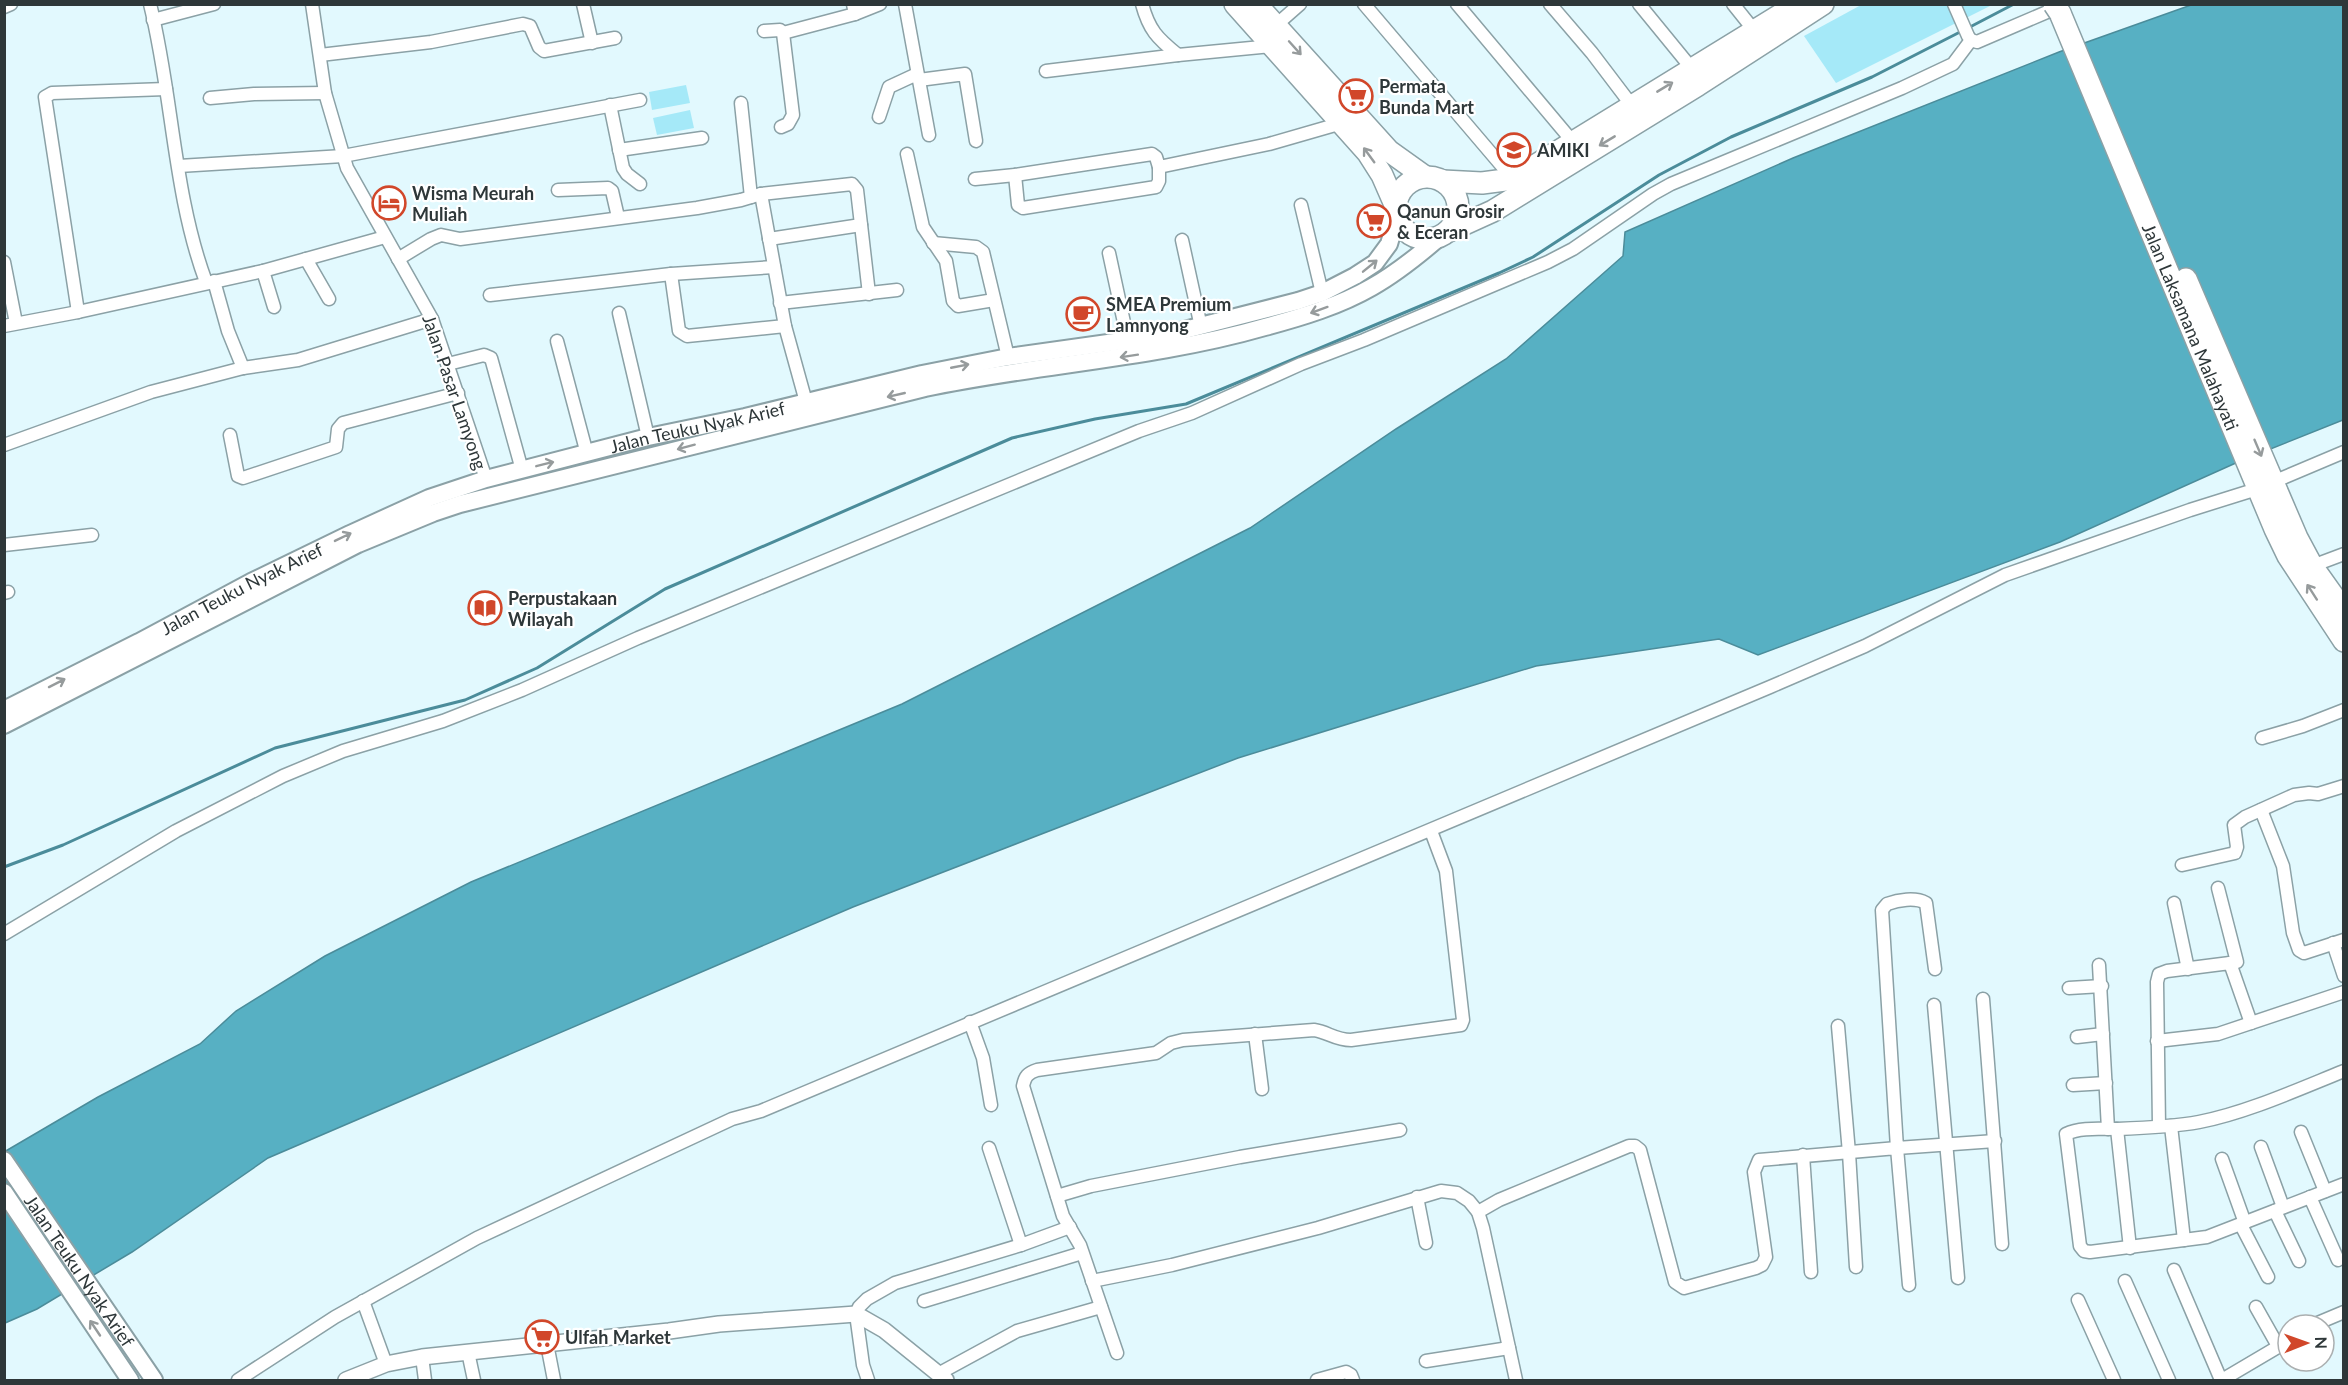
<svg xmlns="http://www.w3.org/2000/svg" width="2348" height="1385" viewBox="0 0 2348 1385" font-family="Lato,sans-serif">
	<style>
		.green { fill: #a5e9f8 }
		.water { fill: #57b0c3; stroke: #4b8c9a; stroke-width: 1.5 }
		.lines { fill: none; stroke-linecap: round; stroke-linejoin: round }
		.stream { stroke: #4b8c9a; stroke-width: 3 }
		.minor-casing { stroke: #8ba1a6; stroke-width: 15 }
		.tertiary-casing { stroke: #8ba1a6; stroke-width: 18 }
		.secondary-casing { stroke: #8ba1a6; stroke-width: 20 }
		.trunk-casing { stroke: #8ba1a6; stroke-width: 24 }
		.minor { stroke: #fff; stroke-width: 12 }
		.tertiary { stroke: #fff; stroke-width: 15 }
		.secondary { stroke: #fff; stroke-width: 16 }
		.trunk { stroke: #fff; stroke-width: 21 }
		.trunk-bridge-casing { stroke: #8ba1a6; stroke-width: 24; stroke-linecap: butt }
		.trunk-bridge { stroke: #fff; stroke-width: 21 }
		.oneway { stroke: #969b9c }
		.labels { text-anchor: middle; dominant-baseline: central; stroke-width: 4.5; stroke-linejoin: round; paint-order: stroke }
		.poi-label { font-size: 18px; font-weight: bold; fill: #2e3739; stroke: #fff; text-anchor: start }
		.street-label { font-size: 18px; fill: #2e3739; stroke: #fff }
	</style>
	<rect width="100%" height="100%" fill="#e2f9fe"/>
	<!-- green -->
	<g class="green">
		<path d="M1861 5H1992L1836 83 1804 36Z"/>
		<path d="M686 85 690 103 652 110 649 92Z"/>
		<path d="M690 110 694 128 657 135 653 118Z"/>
	</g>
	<!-- water -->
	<path class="water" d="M2191 5H2343V420L2238 462 2060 542 1758 655 1719 639 1536 666 1238 758 853 907 268 1158 132 1252 37 1309 5 1323 4 1152 98 1097 200 1044 236 1011 325 956 471 882 902 704 1250 528 1396 429 1506 359 1623 256 1625 232 1793 158 2059 52Z"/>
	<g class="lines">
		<!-- stream -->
		<g class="stream">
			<path d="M1968 28 2014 4"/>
			<path d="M4 867 63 845 275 748 465 700 537 668 665 589 1012 438 1095 419 1186 404 1499 273 1533 257 1659 175 1731 137 1872 77 1962 31"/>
		</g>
		<defs>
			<g id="minor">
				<path d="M150 4C173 96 173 193 206 282"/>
				<path d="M312 4 325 93 347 168 432 319 486 479"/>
				<path d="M583 4 592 43"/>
				<path d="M853 4 855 14 880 4"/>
				<path d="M905 4 929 135"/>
				<path d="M1142 4C1149 30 1157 38 1178 55"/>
				<path d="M1364 4 1513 179"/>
				<path d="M1457 4 1573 142"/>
				<path d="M1550 4 1592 53 1633 107"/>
				<path d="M1639 4 1693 70"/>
				<path d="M1733 4 1757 34"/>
				<path d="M1954 4 1968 36 1971 40 1977 42 2061 6"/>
				<path d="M4 7 11 4"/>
				<path d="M153 20 214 4"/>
				<path d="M1275 26 1300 4"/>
				<path d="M764 31 780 30 783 33"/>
				<path d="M320 55 431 42 523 24 530 26 539 47 544 51 615 38"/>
				<path d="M1046 71 1178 55 1272 46"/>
				<path d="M919 80 965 74 976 141"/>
				<path d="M210 98 254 94 325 93"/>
				<path d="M741 103 751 197"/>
				<path d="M610 105 623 168 627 174 640 184"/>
				<path d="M879 117 889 87 917 74"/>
				<path d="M781 127 788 124 793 115 783 33 855 14"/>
				<path d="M619 150 702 138"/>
				<path d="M907 154 923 227 946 261 953 301 958 306 994 300"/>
				<path d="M179 166 343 156 640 100"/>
				<path d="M1015 175 1018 205 1023 208 1156 187 1159 181V167"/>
				<path d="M975 179 1015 175 1152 154 1156 157 1159 167 1269 144 1342 123"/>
				<path d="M558 190 608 188 612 191 618 217"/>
				<path d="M761 194 785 326 806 402"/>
				<path d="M1301 205 1322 293"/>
				<path d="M769 239 861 225"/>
				<path d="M1182 240 1201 327"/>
				<path d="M933 243 976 247 983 252 1008 357"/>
				<path d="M1109 253 1128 341"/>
				<path d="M306 259 329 299"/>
				<path d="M398 259 431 239 441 235 460 239 697 208 741 200 761 194 852 184 857 190 869 294"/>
				<path d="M4 262 16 323"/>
				<path d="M263 271 274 307"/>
				<path d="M671 274 679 331 687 336 785 326"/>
				<path d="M214 281 228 331 243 368"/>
				<path d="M490 295 671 274 774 267"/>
				<path d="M780 303 897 290"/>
				<path d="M78 312 45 97 52 93 166 89"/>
				<path d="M619 313 648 437"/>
				<path d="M4 326 78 312 263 271 385 237"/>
				<path d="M557 341 587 454"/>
				<path d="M448 364 484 355 491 358 522 470"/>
				<path d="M230 435 238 476 243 478 336 447 338 429 343 423 458 393"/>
				<path d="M4 445 151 392 243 368 298 360 432 319"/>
				<path d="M2273 482 2344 452"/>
				<path d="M4 545 92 535"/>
				<path d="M2312 566 2344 554"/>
				<path d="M4 593 8 592"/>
				<path d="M2262 738 2303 726 2344 710"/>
				<path d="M2261 810 2283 866 2293 933 2299 950 2304 953 2344 940"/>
				<path d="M2182 865 2235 853 2237 847 2234 825 2245 817 2294 795 2309 793 2318 794 2344 786"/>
				<path d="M2218 888 2237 962 2230 963"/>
				<path d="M2174 903 2188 969"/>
				<path d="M4 934 176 831 283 776 343 751 443 721 522 690 638 638 1139 431 1192 413 1301 364 1364 340 1548 262 1573 249 1653 194 1671 184 1902 88 1953 64 1971 40"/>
				<path d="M2333 943 2344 976"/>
				<path d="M2099 965 2108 1129"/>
				<path d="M1935 969 1926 903C1915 897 1898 900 1887 904L1882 910 1897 1148 1995 1141"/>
				<path d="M2069 988 2102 986"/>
				<path d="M1983 999 2002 1244"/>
				<path d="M1934 1005 1958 1278"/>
				<path d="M970 1022 983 1058 991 1105"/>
				<path d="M1838 1026 1849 1153 1856 1267"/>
				<path d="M1255 1034 1262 1089"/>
				<path d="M2077 1037 2103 1034"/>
				<path d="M2157 1041 2218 1034 2344 992"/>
				<path d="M2344 1071C2299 1089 2246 1113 2199 1122 2172 1127 2143 1128 2116 1129 2100 1129 2080 1127 2066 1134L2080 1246 2084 1251 2090 1252 2207 1237 2344 1184"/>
				<path d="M2073 1085 2106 1083"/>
				<path d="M2159 1126 2157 982 2159 974 2167 971 2230 963 2251 1023"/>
				<path d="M2171 1126 2184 1240"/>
				<path d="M2117 1129 2130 1248"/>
				<path d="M2301 1132 2325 1191"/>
				<path d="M2261 1147 2283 1207"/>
				<path d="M989 1148 1021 1245"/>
				<path d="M1803 1155 1811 1272"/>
				<path d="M2222 1159 2245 1223"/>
				<path d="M1057 1196 1091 1186 1240 1157 1400 1130"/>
				<path d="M1417 1197 1426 1243"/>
				<path d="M2310 1197 2338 1260"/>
				<path d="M2275 1211 2299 1261"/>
				<path d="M1478 1212 1499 1200 1629 1146H1635L1640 1150 1675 1282 1684 1288 1756 1268 1762 1265 1766 1257 1754 1172 1759 1160 1897 1148 1909 1285"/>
				<path d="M2241 1225 2268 1277"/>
				<path d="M2174 1270 2221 1380"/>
				<path d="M1092 1281 1172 1265 1318 1228 1441 1191 1457 1193 1469 1201 1478 1212 1483 1228 1516 1380"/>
				<path d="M2125 1281 2169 1380"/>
				<path d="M2078 1300 2114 1380"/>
				<path d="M363 1301 386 1364"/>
				<path d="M924 1301 1082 1253"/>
				<path d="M2256 1307 2278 1346"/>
				<path d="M2313 1325 2344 1312"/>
				<path d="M547 1344 554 1380"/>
				<path d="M468 1352 474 1380"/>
				<path d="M1117 1353 1080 1245 1063 1216 1023 1086C1025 1076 1028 1073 1037 1070L1156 1053 1171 1043 1183 1040 1314 1030C1328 1032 1335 1040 1351 1040L1461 1025 1463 1020 1446 871 1431 831"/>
				<path d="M422 1357 425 1380"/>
				<path d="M1426 1361 1509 1348"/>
				<path d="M938 1374 1017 1331 1101 1307"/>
				<path d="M238 1380 335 1317 477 1238 732 1119 761 1111 1770 687 1865 646 2005 575 2190 510 2257 489"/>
				<path d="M868 1380 863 1365 856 1314 859 1307 867 1299 895 1283 1021 1245 1070 1227"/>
				<path d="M1317 1380 1346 1372 1351 1375 1353 1380"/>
				<path d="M2222 1380 2288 1341"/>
			</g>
			<path id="tertiary" d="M346 1380 386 1364 422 1357 669 1331 719 1324 856 1314 884 1330 946 1380"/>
			<g id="secondary">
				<path id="s1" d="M4 710 139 642 251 582 350 534 429 498 486 479 648 437 745 417 922 374 1008 357 1165 335 1298 301 1322 293 1355 276 1375 263 1389 244 1397 217"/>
				<path d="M4 725 358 544 433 513 460 504 925 388C1038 364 1154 359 1265 327 1302 317 1339 306 1372 287 1397 273 1419 255 1441 236"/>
				<path id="s2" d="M4 1160 154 1380"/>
				<path d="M4 1192 130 1380"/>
			</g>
			<g id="trunk">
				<path d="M1235 4 1368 153 1382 175 1396 207"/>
				<path d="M1256 4 1389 151 1424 176"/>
				<path id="s3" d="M2060 13 2275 529 2288 556 2344 641"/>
				<circle cx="1427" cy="208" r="31"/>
				<path d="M1443 181 1482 183 1513 179 1798 4"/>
				<path d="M1449 231 1493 211 1698 85 1823 4"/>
				<path d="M2186 279 2297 538 2312 566 2344 611"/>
			</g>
		</defs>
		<!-- minor casing -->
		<use href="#minor" class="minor-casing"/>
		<!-- tertiary casing -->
		<use href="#tertiary" class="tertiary-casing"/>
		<!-- secondary casing -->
		<use href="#secondary" class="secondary-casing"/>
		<!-- trunk casing -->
		<use href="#trunk" class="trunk-casing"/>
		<!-- minor -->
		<use href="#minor" class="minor"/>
		<!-- tertiary -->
		<use href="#tertiary" class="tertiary"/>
		<!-- secondary -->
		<use href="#secondary" class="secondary"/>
		<!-- trunk -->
		<use href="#trunk" class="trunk"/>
		<defs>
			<path id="trunk-bridge" d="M2054 4 2060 13"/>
		</defs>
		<!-- trunk-bridge casing -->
		<use href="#trunk-bridge" class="trunk-bridge-casing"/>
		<!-- trunk-bridge -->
		<use href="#trunk-bridge" class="trunk-bridge"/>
	</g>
	<!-- one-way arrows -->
	<defs><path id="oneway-shaft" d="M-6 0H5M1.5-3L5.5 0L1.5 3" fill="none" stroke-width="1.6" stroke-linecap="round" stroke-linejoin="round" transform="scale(1.5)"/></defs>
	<g class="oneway">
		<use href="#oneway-shaft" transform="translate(1295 48) rotate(48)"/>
		<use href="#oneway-shaft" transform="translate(1665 87) rotate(-31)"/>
		<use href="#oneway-shaft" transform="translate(1607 141) rotate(149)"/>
		<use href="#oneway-shaft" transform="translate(1369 155) rotate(-126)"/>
		<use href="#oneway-shaft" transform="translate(1370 266) rotate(-39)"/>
		<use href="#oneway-shaft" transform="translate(1319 310) rotate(160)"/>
		<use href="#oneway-shaft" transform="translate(1129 356) rotate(171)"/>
		<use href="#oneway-shaft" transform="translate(960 366) rotate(-11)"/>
		<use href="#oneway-shaft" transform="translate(896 395) rotate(167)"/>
		<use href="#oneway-shaft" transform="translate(686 447) rotate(165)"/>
		<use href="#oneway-shaft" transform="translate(2258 448) rotate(67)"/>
		<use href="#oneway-shaft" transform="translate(545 464) rotate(-14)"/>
		<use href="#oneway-shaft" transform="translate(343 537) rotate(-26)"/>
		<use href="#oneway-shaft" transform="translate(2312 592) rotate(-123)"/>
		<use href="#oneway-shaft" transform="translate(57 683) rotate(-27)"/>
		<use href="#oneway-shaft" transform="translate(95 1328) rotate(-124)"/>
	</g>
	<!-- icons -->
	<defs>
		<symbol id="supermarket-ring" viewBox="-11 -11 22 22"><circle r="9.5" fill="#fff" stroke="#d1472a" stroke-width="1.5"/><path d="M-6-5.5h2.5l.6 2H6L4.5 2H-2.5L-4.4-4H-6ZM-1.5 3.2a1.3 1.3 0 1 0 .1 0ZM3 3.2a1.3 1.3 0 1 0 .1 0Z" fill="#d1472a"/></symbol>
		<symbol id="university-ring" viewBox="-11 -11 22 22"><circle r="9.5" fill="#fff" stroke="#d1472a" stroke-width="1.5"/><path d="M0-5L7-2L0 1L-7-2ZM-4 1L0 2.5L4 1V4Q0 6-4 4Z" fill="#d1472a"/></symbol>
		<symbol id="hotel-ring" viewBox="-11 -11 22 22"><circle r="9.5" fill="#fff" stroke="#d1472a" stroke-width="1.5"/><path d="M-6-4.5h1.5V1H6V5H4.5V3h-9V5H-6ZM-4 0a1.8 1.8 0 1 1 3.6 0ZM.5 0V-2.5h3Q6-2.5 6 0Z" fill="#d1472a"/></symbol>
		<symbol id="cafe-ring" viewBox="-11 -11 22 22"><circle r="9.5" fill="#fff" stroke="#d1472a" stroke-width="1.5"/><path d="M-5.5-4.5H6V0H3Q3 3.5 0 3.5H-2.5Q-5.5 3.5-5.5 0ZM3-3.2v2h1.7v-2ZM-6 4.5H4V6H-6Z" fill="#d1472a"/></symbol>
		<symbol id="library-ring" viewBox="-11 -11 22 22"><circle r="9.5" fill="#fff" stroke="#d1472a" stroke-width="1.5"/><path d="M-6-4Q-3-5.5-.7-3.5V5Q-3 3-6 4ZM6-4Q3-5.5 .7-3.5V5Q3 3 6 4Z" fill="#d1472a"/></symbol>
	</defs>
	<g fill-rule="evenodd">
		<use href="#supermarket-ring" x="1337" y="77" width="38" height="38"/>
		<use href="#university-ring" x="1495" y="131" width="38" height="38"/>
		<use href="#hotel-ring" x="370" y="184" width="38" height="38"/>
		<use href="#supermarket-ring" x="1355" y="202" width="38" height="38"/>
		<use href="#cafe-ring" x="1064" y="295" width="38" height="38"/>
		<use href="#library-ring" x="466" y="589" width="38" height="38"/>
		<use href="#supermarket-ring" x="523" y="1318" width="38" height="38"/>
	</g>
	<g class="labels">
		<!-- poi labels -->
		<g class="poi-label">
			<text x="1379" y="86">Permata<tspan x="1379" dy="21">Bunda Mart</tspan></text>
			<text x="1537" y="150">AMIKI</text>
			<text x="412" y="193">Wisma Meurah<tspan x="412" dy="21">Muliah</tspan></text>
			<text x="1397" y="211">Qanun Grosir<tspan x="1397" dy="21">&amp; Eceran</tspan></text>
			<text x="1106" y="304">SMEA Premium<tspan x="1106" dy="21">Lamnyong</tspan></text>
			<text x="508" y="598">Perpustakaan<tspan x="508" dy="21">Wilayah</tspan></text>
			<text x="565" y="1337">Ulfah Market</text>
		</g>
		<!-- street labels -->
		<g class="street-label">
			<text stroke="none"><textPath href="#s3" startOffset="340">Jalan Laksamana Malahayati</textPath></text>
			<text transform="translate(455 392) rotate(71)">Jalan Pasar Lamyong</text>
			<text stroke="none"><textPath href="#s1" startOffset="753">Jalan Teuku Nyak Arief</textPath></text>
			<text stroke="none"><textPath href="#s1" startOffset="267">Jalan Teuku Nyak Arief</textPath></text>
			<text stroke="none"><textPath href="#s2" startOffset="134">Jalan Teuku Nyak Arief</textPath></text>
		</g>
	</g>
	<!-- border -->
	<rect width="2348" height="1385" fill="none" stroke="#2e3739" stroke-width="12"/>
	<!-- north arrow -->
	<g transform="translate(2306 1343) rotate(89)"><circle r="28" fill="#ffffff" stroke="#abafb0" stroke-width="1.5"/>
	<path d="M0-4.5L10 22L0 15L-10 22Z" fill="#d1472a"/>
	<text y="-9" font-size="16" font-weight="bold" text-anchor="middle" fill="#2e3739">N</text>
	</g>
</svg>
